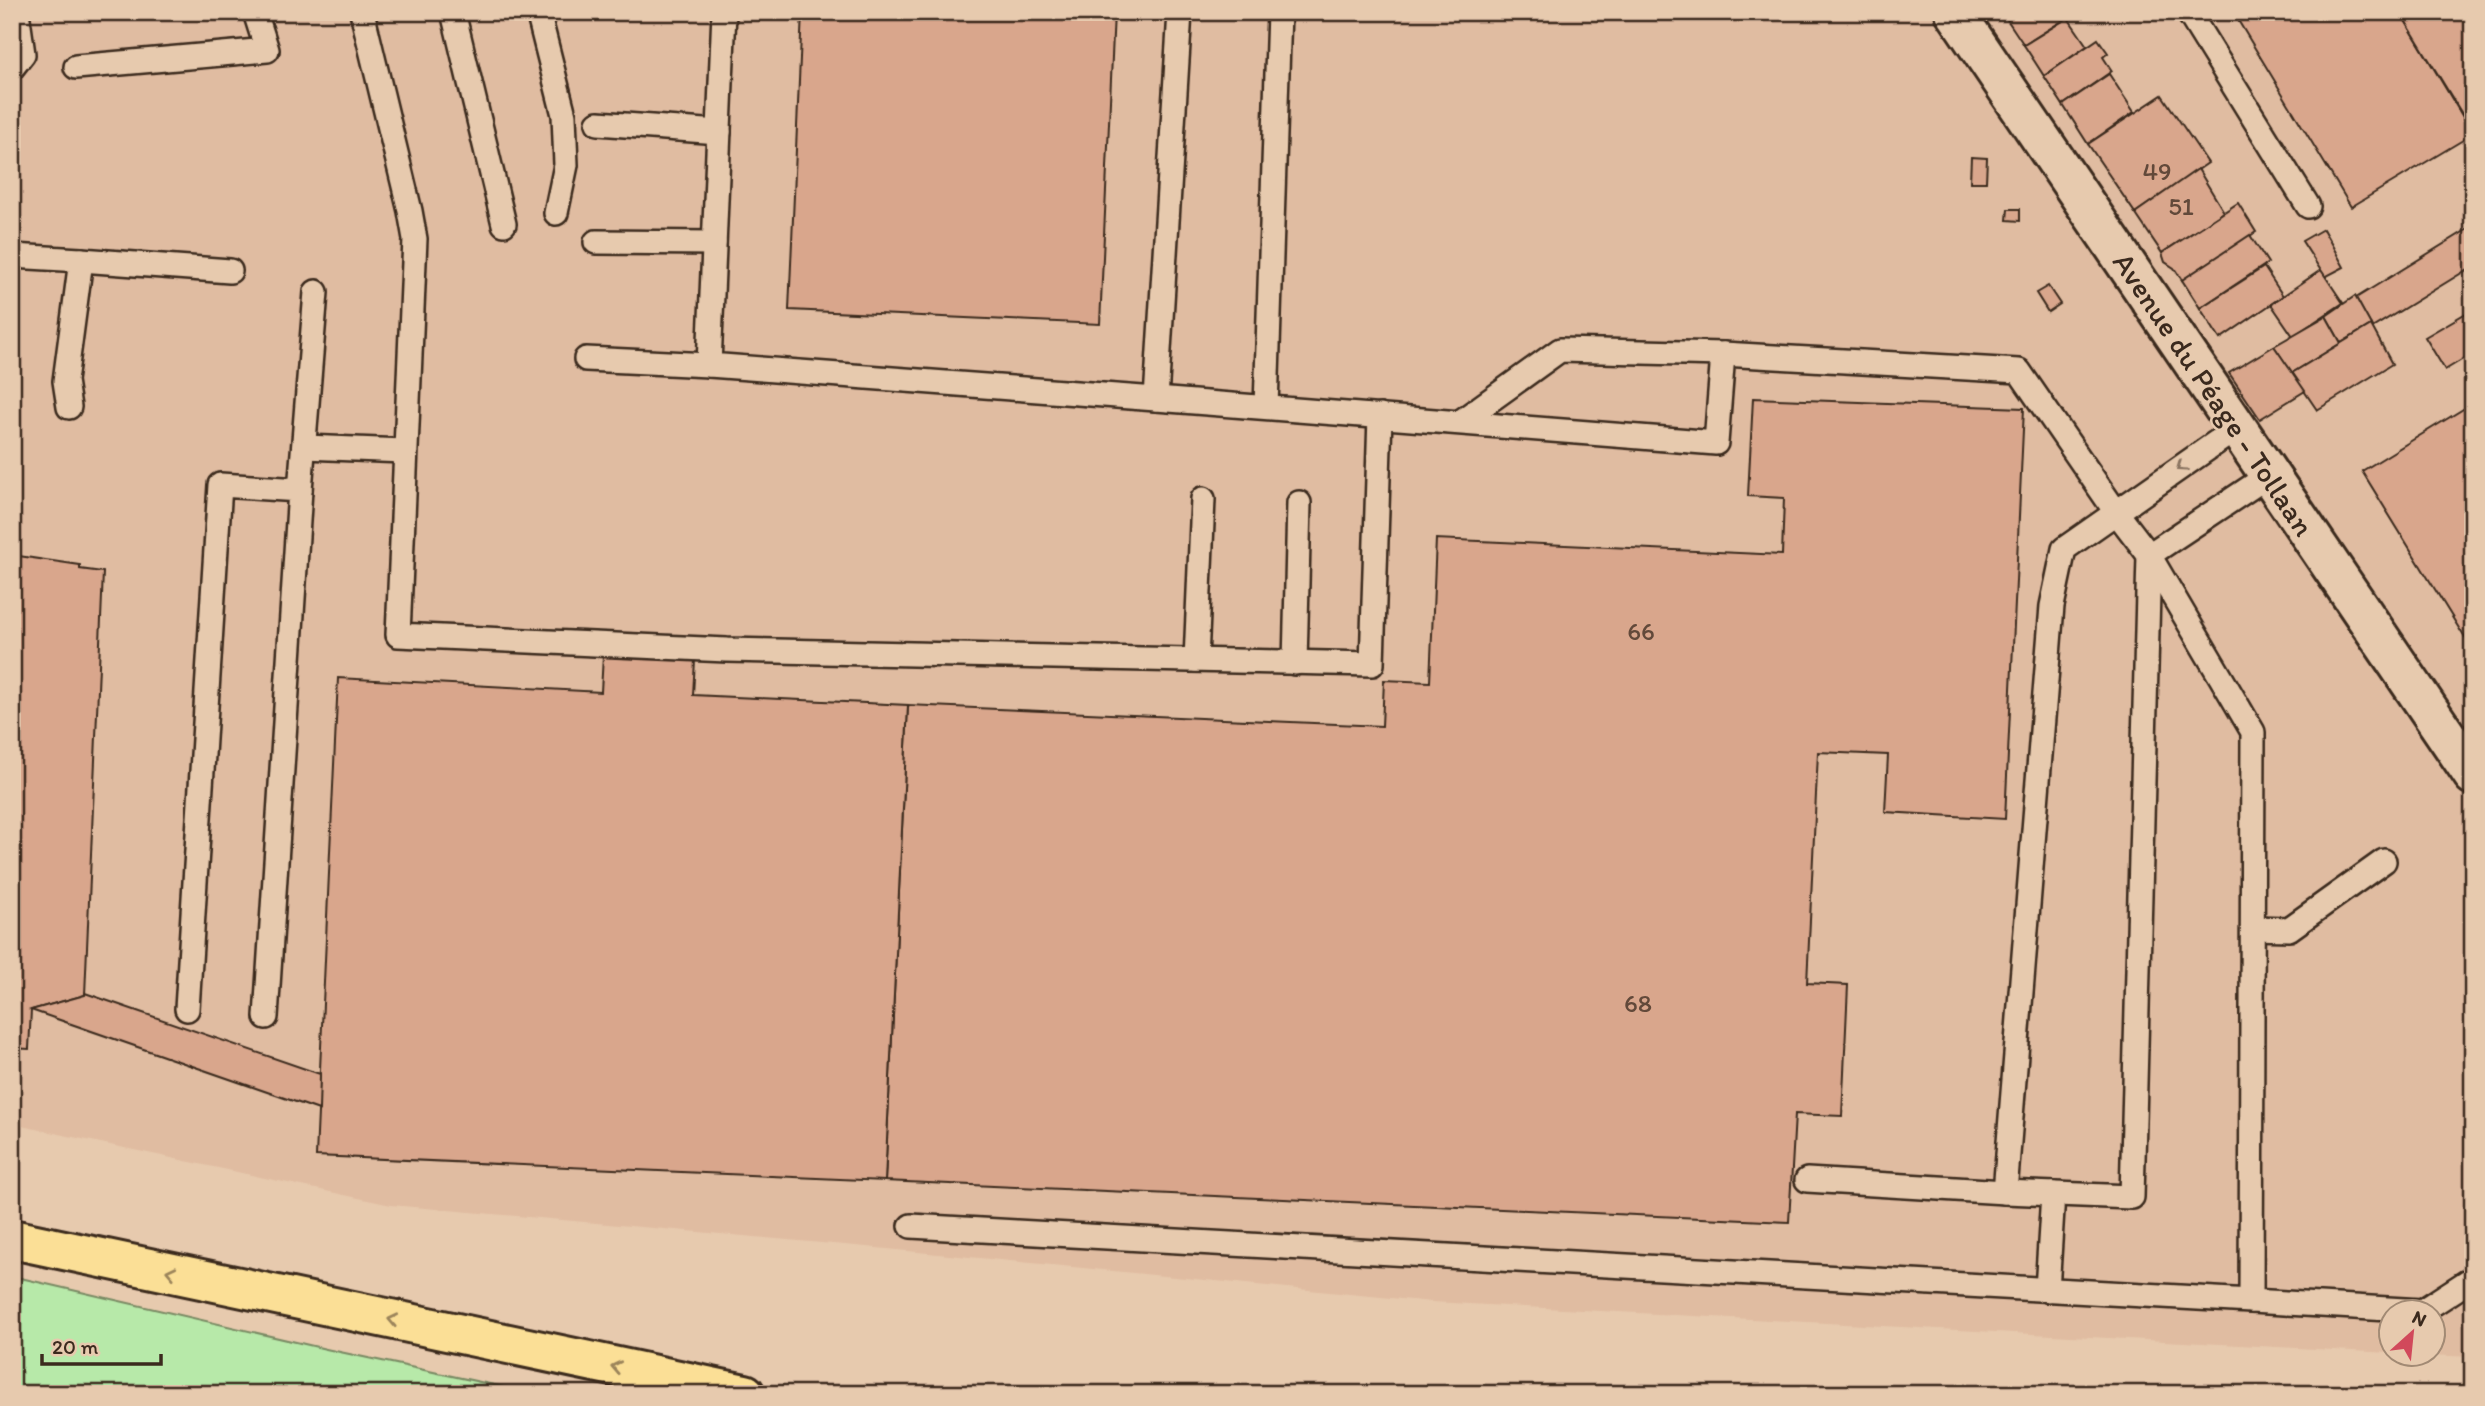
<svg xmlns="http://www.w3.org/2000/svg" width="2485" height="1406" viewBox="0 0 2485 1406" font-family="Itim,sans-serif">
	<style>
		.built { fill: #e0bca1 }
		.green { fill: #b7e9a9; stroke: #798a64; stroke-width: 2 }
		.building { fill: #d9a68c; stroke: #3b2a1e; stroke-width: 2 }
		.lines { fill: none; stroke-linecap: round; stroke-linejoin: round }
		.service-casing { stroke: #3b2a1e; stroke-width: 28 }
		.tertiary-casing { stroke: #3b2a1e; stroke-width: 44 }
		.trunk-casing { stroke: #3b2a1e; stroke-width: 44 }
		.service { stroke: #e7caae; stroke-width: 23 }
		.tertiary { stroke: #e7caae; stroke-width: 38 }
		.trunk { stroke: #fbdf96; stroke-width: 38 }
		.oneway { stroke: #88725f }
		.oneway2 { stroke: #9b845a }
		.labels { text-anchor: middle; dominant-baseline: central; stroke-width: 5; stroke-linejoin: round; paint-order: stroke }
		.number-label { font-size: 26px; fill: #62493a }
		.street-label { font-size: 30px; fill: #3b2a1e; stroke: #e7caae }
	</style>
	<rect width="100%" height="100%" fill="#e7caae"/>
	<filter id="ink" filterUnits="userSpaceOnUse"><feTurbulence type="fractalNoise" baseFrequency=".0143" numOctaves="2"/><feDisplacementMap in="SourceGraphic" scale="14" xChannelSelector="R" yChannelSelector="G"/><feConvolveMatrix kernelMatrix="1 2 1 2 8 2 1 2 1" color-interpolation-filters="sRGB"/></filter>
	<g filter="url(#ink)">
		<!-- built -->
		<path class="built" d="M12 12H2473V1357L2404 1354H2432V1312H2390V1353L1432 1302 856 1246 391 1205 12 1124Z"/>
		<!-- green -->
		<path class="green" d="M12 1276 326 1349 536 1394H12Z"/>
		<!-- building -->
		<g class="building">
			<path d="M802 12H1114L1100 324 789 310Z"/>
			<path d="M2002 12H2076L2024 45Z"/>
			<path d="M2233 12H2400L2473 134 2351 207Z"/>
			<path d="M2400 12H2473V132Z"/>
			<path d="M2068 18 2087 46 2044 76 2024 45Z"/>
			<path d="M2098 39 2108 53 2103 57 2112 71 2063 105 2044 76Z"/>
			<path d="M2109 74 2134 112 2088 144 2063 105Z"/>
			<path d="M2162 95 2208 163 2135 213 2088 144Z"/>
			<path d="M1971 157 1987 158 1986 182H1970Z"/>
			<path d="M2198 169 2224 212 2162 253 2135 213Z"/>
			<path d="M2238 203 2256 232 2182 280 2174 268 2165 262 2162 253Z"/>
			<path d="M2008 209H2020V221L2007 220Z"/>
			<path d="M2473 226V266L2372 328 2356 298Z"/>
			<path d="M2323 229 2344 267 2325 277 2302 241Z"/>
			<path d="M2250 235 2268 263 2200 308 2182 280Z"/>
			<path d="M2264 267 2283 296 2220 339 2200 308Z"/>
			<path d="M2321 270 2343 303 2293 336 2271 304Z"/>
			<path d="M2048 286 2060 304 2048 312 2036 293Z"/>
			<path d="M2355 296 2371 325 2341 343 2326 316Z"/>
			<path d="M2473 309V353L2445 370 2425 337Z"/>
			<path d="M2326 316 2341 343 2292 373 2274 346Z"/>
			<path d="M2371 325 2392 364 2317 410 2292 373Z"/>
			<path d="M2274 346 2305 391 2260 419 2229 373Z"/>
			<path d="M1753 398 2024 408 2005 819 1885 812 1888 755 1818 752 1807 983 1848 985 1842 1116 1795 1114 1789 1222 885 1181 908 705 1382 726 1384 680 1430 682 1436 539 1782 555 1784 498 1748 496Z"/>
			<path d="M2473 403V651L2362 471Z"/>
			<path d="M12 555 80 565V569L103 572 85 995 31 1010 29 1049 12 1048Z"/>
			<path d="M603 655 695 660 693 695 908 705 885 1181 316 1156 338 678 601 692Z"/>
			<path d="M85 993 320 1074 319 1110 31 1010 85 995Z"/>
		</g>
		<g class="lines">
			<defs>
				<g id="service">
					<path d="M362 12 410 211 415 239 398 635 727 650 1372 664 1380 416"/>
					<path d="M453 12 504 224"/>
					<path d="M538 12 564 115 566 165 556 213"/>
					<path d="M724 12 709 365 1156 399 1180 12"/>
					<path d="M2188 12 2308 206"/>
					<path d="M76 67 267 50 255 12"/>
					<path d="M12 68 23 54 17 12"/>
					<path d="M598 123 719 132"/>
					<path d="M596 242 714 243"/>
					<path d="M12 256 81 260 65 381 69 407"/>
					<path d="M81 260 230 271"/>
					<path d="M1723 354 2019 371 2116 512 2149 555 2253 732 2251 1301 2422 1311 2473 1278"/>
					<path d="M586 359 709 365"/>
					<path d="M1156 399 1716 443 1723 354 1560 350 1460 422"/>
					<path d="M1266 407 1279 12"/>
					<path d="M305 447 404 451"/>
					<path d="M300 490 316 292"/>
					<path d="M2149 555 2132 1197 2005 1192 2052 606 2064 549 2237 428"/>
					<path d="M2149 555 2269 475"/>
					<path d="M1196 660 1203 499"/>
					<path d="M1295 663 1299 503"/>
					<path d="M2253 928 2289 929 2384 861"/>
					<path d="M187 1009 220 485 300 490 266 1017"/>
					<path d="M1807 1180 2005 1192"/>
					<path d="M911 1226 2251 1301"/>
					<path d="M2047 1290 2053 1194"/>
				</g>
				<path id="tertiary" d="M1955 12 2473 775"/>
				<path id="trunk" d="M12 1239 745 1394"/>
			</defs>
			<!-- service casing -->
			<use href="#service" class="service-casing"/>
			<!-- tertiary casing -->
			<use href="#tertiary" class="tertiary-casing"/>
			<!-- trunk casing -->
			<use href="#trunk" class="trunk-casing"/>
			<!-- service -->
			<use href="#service" class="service"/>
			<!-- tertiary -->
			<use href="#tertiary" class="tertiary"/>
			<!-- trunk -->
			<use href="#trunk" class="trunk"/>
		</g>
		<!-- one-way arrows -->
		<defs><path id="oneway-chevron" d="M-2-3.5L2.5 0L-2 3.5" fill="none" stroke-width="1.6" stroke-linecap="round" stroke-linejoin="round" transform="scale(1.75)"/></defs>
		<use class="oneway" href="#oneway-chevron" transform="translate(2181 467) rotate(145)"/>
		<g class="oneway2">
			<use href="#oneway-chevron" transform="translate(171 1272) rotate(-168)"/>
			<use href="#oneway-chevron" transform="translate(393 1320) rotate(-168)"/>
			<use href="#oneway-chevron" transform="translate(616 1367) rotate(-168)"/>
		</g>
	</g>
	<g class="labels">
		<!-- number labels -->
		<g class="number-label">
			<text x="2157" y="171">49</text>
			<text x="2181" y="206">51</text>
			<text x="1641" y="631">66</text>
			<text x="1638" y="1003">68</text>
		</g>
		<!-- street labels -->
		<g class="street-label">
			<text transform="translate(2214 394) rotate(56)">Avenue du Péage - Tollaan</text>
		</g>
	</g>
	<!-- margin -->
	<rect width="2485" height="1406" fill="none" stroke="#e7caae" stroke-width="42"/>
	<rect x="21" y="21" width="2443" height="1364" fill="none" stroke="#3b2a1e" stroke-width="2.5" filter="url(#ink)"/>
	<!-- north arrow -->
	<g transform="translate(2412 1333) rotate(27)"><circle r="33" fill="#e7caae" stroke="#a28a74" stroke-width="2"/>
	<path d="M0-5L12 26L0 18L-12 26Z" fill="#d1495b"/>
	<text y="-10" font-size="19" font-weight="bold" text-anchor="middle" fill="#3b2a1e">N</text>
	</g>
	<!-- scale -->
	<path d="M42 1354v10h119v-10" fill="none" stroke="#3b2a1e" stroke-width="3.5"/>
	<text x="52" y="1354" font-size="21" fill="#3b2a1e" stroke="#e7caae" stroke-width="5" paint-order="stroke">20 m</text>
</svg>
